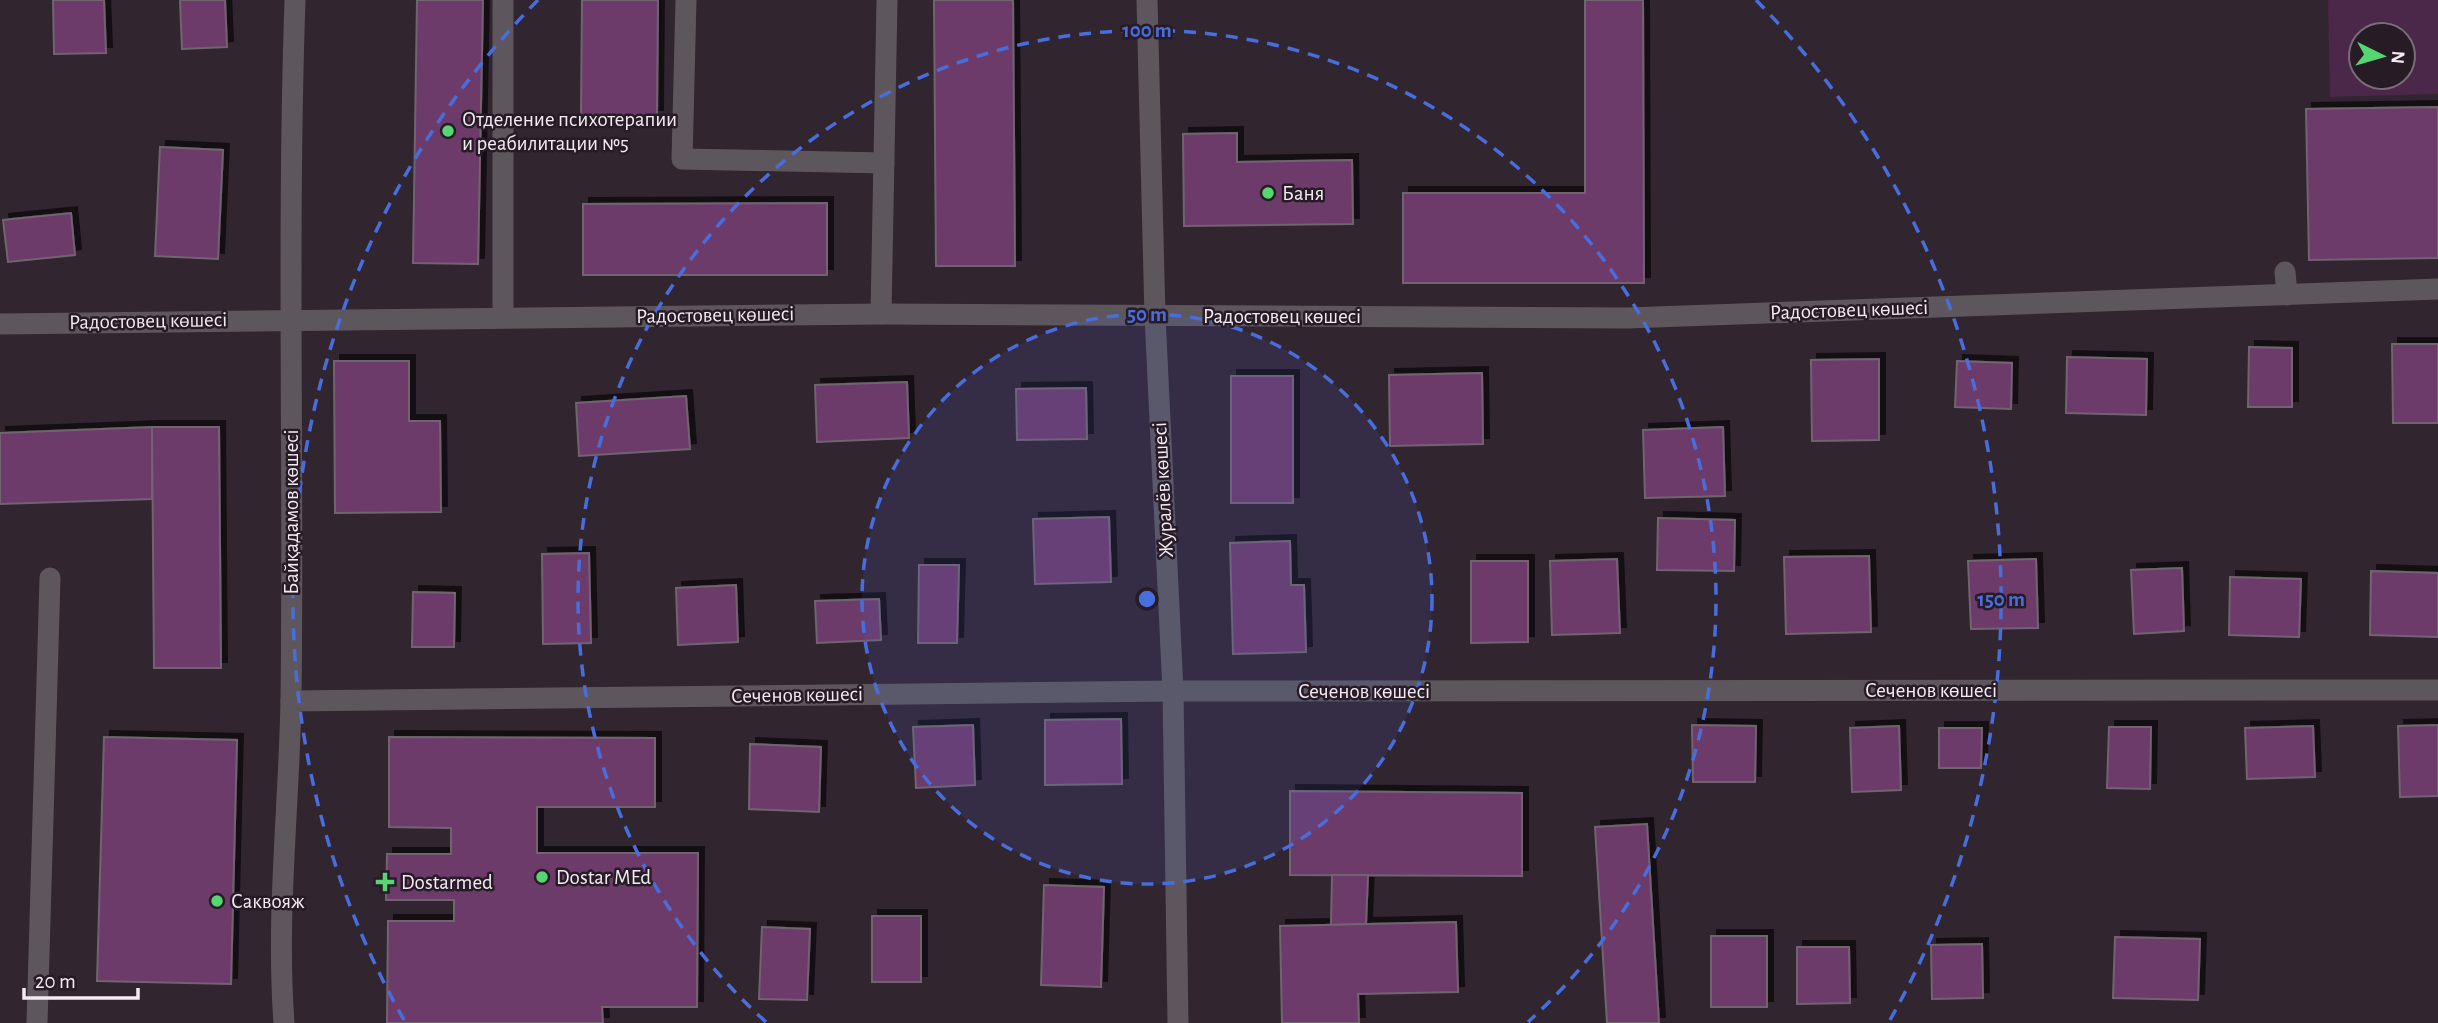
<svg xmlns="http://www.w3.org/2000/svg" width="2438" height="1023" viewBox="0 0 2438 1023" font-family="'Alegreya Sans',sans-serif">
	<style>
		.green { fill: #4b274a; fill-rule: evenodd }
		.building { fill: #6c3a6b; stroke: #716370; stroke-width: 2; filter: url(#shadow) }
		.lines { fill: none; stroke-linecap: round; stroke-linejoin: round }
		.minor { stroke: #5d575d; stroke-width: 21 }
		.ring { fill: none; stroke: #486ddd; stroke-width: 3.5; stroke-dasharray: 12 9 }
		.poi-dot { fill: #55d672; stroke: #271b26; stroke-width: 2.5 }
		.labels { text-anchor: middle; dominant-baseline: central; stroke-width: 5; stroke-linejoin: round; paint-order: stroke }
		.poi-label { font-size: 21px; fill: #f3ebf3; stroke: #271b26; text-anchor: start }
		.street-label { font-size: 21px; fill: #f3ebf3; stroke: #271b26 }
		.centre { fill: #486ddd; stroke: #271b26; stroke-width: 3.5 }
		.ring-label { font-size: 21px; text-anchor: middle; font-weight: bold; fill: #486ddd; stroke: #271b26; stroke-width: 5; stroke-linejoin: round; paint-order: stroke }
	</style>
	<defs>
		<filter id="shadow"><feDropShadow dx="6" dy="-6" stdDeviation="0" flood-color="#0009"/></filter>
	</defs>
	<rect width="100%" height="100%" fill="#312530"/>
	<!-- green -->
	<path class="green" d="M2328 0H2438V94L2330 97ZM2361 35H2403V77H2361Z"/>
	<!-- building -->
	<g class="building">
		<path d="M53 0H104L106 53 54 54Z"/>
		<path d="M180 0H225L227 47 182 49Z"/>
		<path d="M417 0H483L478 264 413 263Z"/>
		<path d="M582 0H658L657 116 581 115Z"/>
		<path d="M934 0H1013L1015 266H936Z"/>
		<path d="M1585 0H1643L1644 283H1403V193H1585Z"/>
		<path d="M2438 107V258L2309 260 2306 109Z"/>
		<path d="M1237 133V162L1352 160 1353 224 1184 226 1183 134Z"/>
		<path d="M160 147 223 150 218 259 155 256Z"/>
		<path d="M827 203V275H583V204Z"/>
		<path d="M71 213 75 255 8 262 3 220Z"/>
		<path d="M2392 344H2438V423H2393Z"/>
		<path d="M2249 347 2292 348V407H2248Z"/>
		<path d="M2067 357 2147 359 2146 415 2066 413Z"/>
		<path d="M1879 359V440L1812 441 1811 360Z"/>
		<path d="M334 361H409V421H440L441 512 335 513Z"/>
		<path d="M1957 361 2012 363 2011 409 1955 407Z"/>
		<path d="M1482 373 1483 444 1390 446 1389 375Z"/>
		<rect x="1231" y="376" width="62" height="127"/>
		<path d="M907 382 909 438 817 442 815 385Z"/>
		<path d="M1086 388 1087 439 1017 440 1016 389Z"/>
		<path d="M686 396 690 449 579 456 576 403Z"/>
		<path d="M152 427V499L0 504V433Z"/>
		<path d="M152 427H219L221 668H154Z"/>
		<path d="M1723 427 1725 496 1645 498 1643 430Z"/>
		<path d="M1109 517 1111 582 1035 584 1033 519Z"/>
		<path d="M1658 518 1735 520 1734 571 1657 570Z"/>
		<path d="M1290 541 1291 585H1304L1306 652 1233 654 1230 543Z"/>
		<path d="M589 553 591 643 543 644 542 554Z"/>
		<path d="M1869 556 1871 632 1786 634 1784 557Z"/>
		<path d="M1617 559 1620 633 1552 635 1550 561Z"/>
		<path d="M2036 559 2038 628 1971 629 1968 561Z"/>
		<path d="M1471 561H1528V642L1471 643Z"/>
		<path d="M919 565H959L957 643H918Z"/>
		<path d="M2182 568 2184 631 2134 634 2131 570Z"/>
		<path d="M2371 571 2438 573V637L2370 635Z"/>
		<path d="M2230 577 2301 579 2299 637 2229 635Z"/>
		<path d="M736 585 738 642 678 645 676 588Z"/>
		<path d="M413 592 455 593 454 647H412Z"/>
		<path d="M879 599 881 640 817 643 815 601Z"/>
		<path d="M1121 719 1122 784 1045 785V720Z"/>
		<path d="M973 725 975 785 916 788 913 727Z"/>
		<path d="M1692 725 1756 726 1755 782H1693Z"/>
		<path d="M2438 725V796L2400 797 2398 726Z"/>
		<path d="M1899 726 1901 790 1852 792 1850 728Z"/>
		<path d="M2313 726 2315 777 2247 779 2245 728Z"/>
		<path d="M2109 727H2151L2150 789 2107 788Z"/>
		<path d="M1939 728H1982L1981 768H1939Z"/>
		<path d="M104 737 237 740 231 984 97 981Z"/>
		<path d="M389 737 655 738V807H537V853H698L697 1007H602L603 1023H387L388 921H454V900H386L387 854H451V828L389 827Z"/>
		<path d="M750 744 821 747 819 812 749 809Z"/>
		<path d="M1290 791 1522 793V876L1290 875Z"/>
		<path d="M1647 824 1659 1023H1607L1595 827Z"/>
		<path d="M1332 875H1368L1366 924 1331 925Z"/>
		<path d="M1044 885 1104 887 1101 987 1041 985Z"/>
		<rect x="872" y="916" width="49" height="66"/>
		<path d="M1456 922 1458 992 1358 994 1359 1023H1282L1280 926Z"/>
		<path d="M762 927 810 929 807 1000 759 999Z"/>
		<rect x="1711" y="936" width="56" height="71"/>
		<path d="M2115 937 2200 939 2198 1000 2113 998Z"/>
		<path d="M1982 944 1983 998 1932 999 1931 945Z"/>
		<path d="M1797 947H1849L1850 1003 1797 1004Z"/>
	</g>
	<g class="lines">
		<!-- minor -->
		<g class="minor">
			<path d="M686 0 682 159 884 163"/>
			<path d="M1147 0 1155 316 1173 691 1178 1023"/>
			<path d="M2285 272 2287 295"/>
			<path d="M881 314 887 0"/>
			<path d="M503 317V0"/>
			<path d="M0 324 881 314 1628 318 2438 289"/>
			<path d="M291 701 1173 691 2438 690"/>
			<path d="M37 1023 50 578"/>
			<path d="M284 1023C276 916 289 807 291 700 294 467 287 233 295 0"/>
		</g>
	</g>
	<!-- distance rings -->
	<circle cx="1147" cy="599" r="285" fill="#486ddd" fill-opacity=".12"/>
	<g class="ring">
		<circle cx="1147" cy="599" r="285"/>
		<path d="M766 1022A569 569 0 1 1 1528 1022"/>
		<path d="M404 1020A854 854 0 0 1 538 0M1756 0A854 854 0 0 1 1890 1020"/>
	</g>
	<!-- markers -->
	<g class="poi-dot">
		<circle cx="448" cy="131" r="7"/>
		<circle cx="1268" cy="193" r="7"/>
		<circle cx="542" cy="877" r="7"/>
		<path d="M381.5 871.5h7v7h7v7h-7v7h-7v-7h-7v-7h7z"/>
		<circle cx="217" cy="901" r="7"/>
	</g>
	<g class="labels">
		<!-- poi labels -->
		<g class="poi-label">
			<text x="462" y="119">Отделение психотерапии<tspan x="462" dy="24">и реабилитации №5</tspan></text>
			<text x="1282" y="193">Баня</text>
			<text x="556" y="877">Dostar MEd</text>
			<text x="401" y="882">Dostarmed</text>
			<text x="231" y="901">Саквояж</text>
		</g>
		<!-- street labels -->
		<g class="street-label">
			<text transform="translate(1849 310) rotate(-2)">Радостовец көшесі</text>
			<text transform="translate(715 315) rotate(-1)">Радостовец көшесі</text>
			<text x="1282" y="316">Радостовец көшесі</text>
			<text transform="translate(148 321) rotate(-1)">Радостовец көшесі</text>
			<text transform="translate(1163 490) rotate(-93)">Журалёв көшесі</text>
			<text transform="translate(291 512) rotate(-90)">Байқадамов көшесі</text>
			<text x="1931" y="690">Сеченов көшесі</text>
			<text x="1364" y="691">Сеченов көшесі</text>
			<text transform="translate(797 695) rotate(-1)">Сеченов көшесі</text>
		</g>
	</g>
	<circle cx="1147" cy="599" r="10" class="centre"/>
	<g class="ring-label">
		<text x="1147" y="37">100 m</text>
		<text x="1147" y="321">50 m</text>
		<text x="2001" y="606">150 m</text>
	</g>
	<!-- north arrow -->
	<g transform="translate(2382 56) rotate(95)"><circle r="33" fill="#271b26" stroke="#796e78" stroke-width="2"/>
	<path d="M0-5L12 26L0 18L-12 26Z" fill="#55d672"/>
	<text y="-10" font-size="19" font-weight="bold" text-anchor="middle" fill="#f3ebf3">N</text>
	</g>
	<!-- scale -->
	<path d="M24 988v10h114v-10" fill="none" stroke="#f3ebf3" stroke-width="3.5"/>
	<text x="35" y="988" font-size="21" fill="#f3ebf3" stroke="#271b26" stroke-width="5" paint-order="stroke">20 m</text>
</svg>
